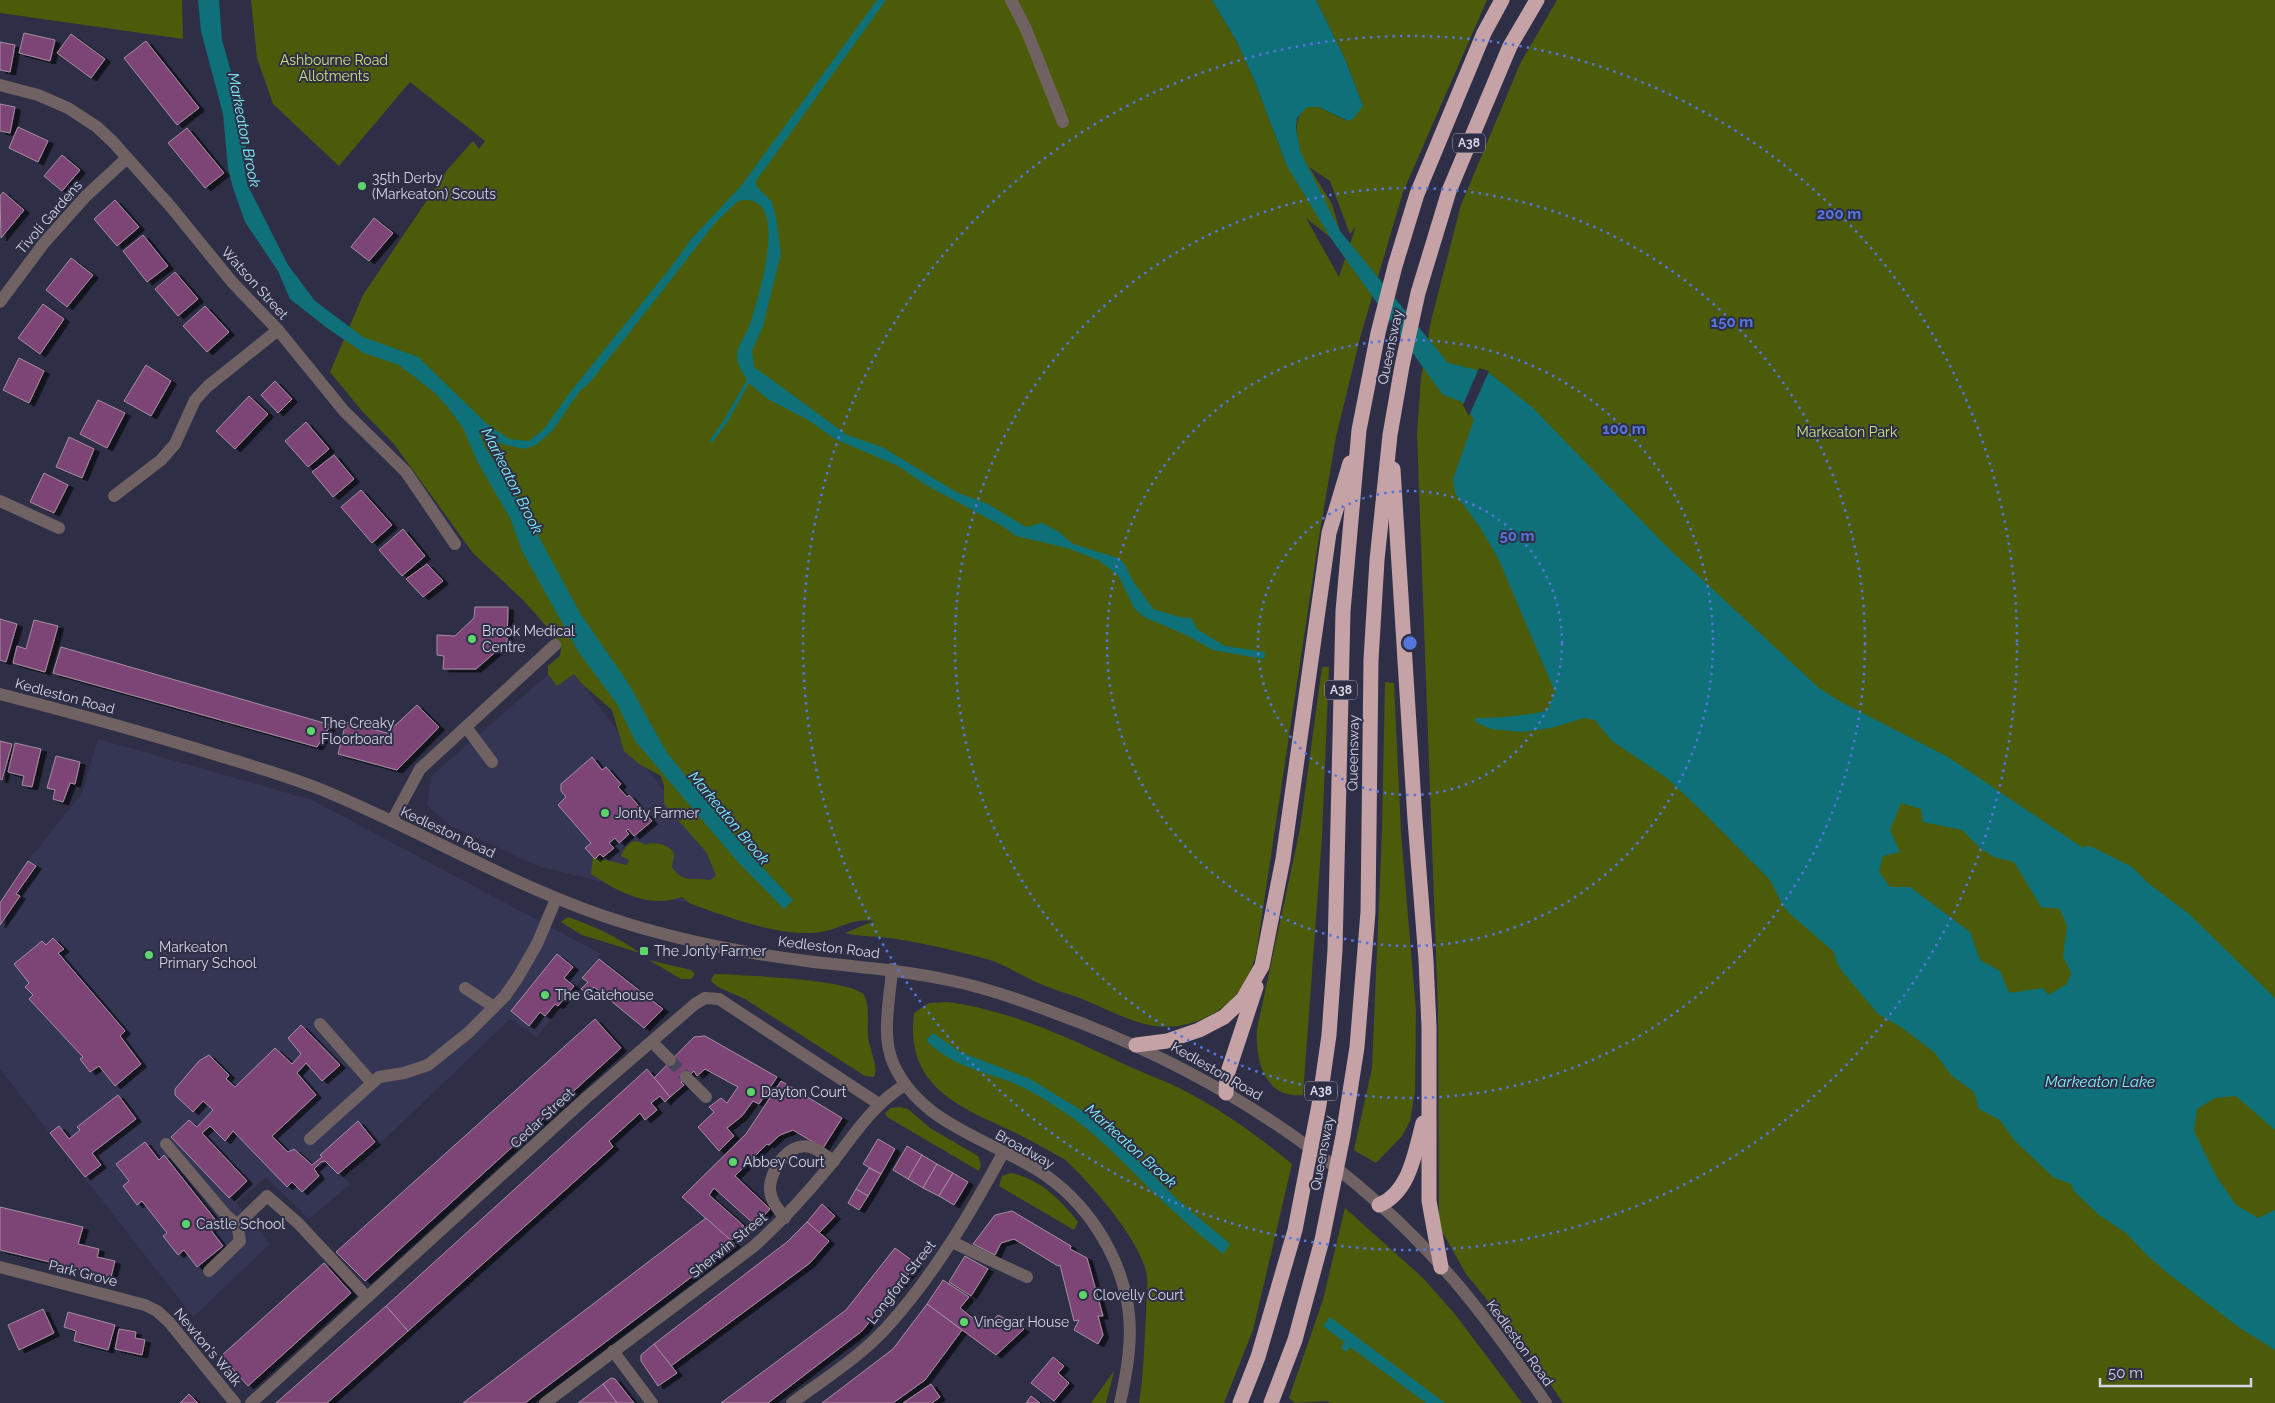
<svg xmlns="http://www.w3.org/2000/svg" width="2275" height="1403" viewBox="0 0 2275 1403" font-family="Raleway,sans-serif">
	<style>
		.built { fill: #353654 }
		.green { fill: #4c5b0a; fill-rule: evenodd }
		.water { fill: #0e7078; fill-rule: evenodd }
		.pier { fill: #2e2f46 }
		.building { fill: #7d4474; stroke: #a68da1; filter: url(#shadow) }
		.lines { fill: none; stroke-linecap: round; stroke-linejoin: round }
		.minor-tunnel { stroke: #47485e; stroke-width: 12; stroke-dasharray: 12 6; stroke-linecap: butt }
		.minor { stroke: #706263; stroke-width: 12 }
		.highway { stroke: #c5a2a5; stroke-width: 15 }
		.ring { fill: none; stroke: #5476dc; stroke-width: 2.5; stroke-dasharray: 2.5 5 }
		.poi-dot { fill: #5ed56c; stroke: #2e2f46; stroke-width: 2 }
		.labels { text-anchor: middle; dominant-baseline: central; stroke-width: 4; stroke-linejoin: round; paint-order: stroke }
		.shield { fill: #2e2f46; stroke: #a2a3b5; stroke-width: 1 }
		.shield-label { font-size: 12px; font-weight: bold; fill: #d4d5e4 }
		.park-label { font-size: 14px; fill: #cae37c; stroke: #2e2f46 }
		.poi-label { font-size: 14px; fill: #d4d5e4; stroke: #2e2f46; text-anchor: start }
		.street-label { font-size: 14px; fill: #d4d5e4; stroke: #2e2f46 }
		.water-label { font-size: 15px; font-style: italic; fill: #7ef2fc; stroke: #2e2f46 }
		.centre { fill: #5476dc; stroke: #2e2f46; stroke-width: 2.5 }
		.ring-label { font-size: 15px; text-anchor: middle; font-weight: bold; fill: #5476dc; stroke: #2e2f46; stroke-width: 4; stroke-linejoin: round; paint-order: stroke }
	</style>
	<defs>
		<filter id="shadow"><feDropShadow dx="5.5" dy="3" stdDeviation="0" flood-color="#0009"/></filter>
	</defs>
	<rect width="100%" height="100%" fill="#2e2f46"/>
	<!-- built -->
	<g class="built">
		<path d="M564 661 765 922 538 866 449 825 427 805 431 776Z"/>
		<path d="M98 739 312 800 601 954 537 1037 510 1019 344 1178 350 1184 309 1219 266 1177 236 1203 270 1244 193 1317 0 1069V903L28 861 82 793Z"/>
	</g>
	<!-- green -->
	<g class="green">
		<path d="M0 0H182L183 39 0 13Z"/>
		<path d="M251 0H1212L1237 42 1255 82 1287 166 1300 151C1297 134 1292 119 1307 107H1319L1345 120 1363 106 1345 59 1316 0H1487L1403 192 1360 338 1336 437 1319 537 1256 955C1248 982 1234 1003 1209 1016 1158 1041 1127 1017 1080 998 1066 993 1052 989 1038 983 1022 976 1006 965 990 960 958 951 923 943 890 938 875 936 861 937 845 933L874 921C849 917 836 933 811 933 770 934 729 917 691 904L682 897C650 909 618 892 591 874L593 857 627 865 629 860 621 856C626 845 633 836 645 845 652 841 672 844 674 855 674 858 672 864 672 867 683 884 693 877 710 880L716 876 707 853 664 804V786L661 776 639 764 624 751 612 710 581 683 574 674 557 686 548 674V666L560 656 561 648 547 627 523 600 473 553 394 444 362 411 330 372 363 295 448 169 473 141 479 149 485 141 410 82 339 166 273 104 257 58ZM1309 167 1330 181 1350 234 1356 226 1339 277 1306 218 1330 237 1340 231 1332 204Z"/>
		<path d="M1557 0H2275V1403H1563L1523 1344 1466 1274 1439 1226 1438 1009 1417 434 1421 378 1431 321 1461 205 1520 64Z"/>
		<path d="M1322 667H1329L1322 836 1303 1095C1264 1099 1255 1059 1257 1029L1300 829Z"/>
		<path d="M1385 682 1394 683 1401 833 1416 1011 1415 1092 1410 1121 1402 1136 1376 1163 1354 1150 1372 1068 1382 833Z"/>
		<path d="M568 917C594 926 618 937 640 953L582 935 561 922Z"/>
		<path d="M649 960 691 970 695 974 691 979H681Z"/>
		<path d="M714 974C738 975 854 979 864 995 870 1005 867 1025 868 1037 869 1049 879 1067 874 1077L865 1076 745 999 718 987 711 981Z"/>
		<path d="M948 1002C1013 1011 1072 1039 1130 1067 1146 1074 1163 1080 1179 1088 1219 1108 1257 1135 1292 1164L1253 1330 1224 1403H1139C1144 1374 1144 1345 1146 1315 1146 1303 1148 1289 1147 1277 1144 1244 1089 1181 1064 1159 1047 1150 1031 1140 1014 1132 957 1106 905 1086 914 1013L929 1003Z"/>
		<path d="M900 1107 908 1109 930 1128 978 1156 981 1165 979 1171 887 1117 885 1113 891 1108Z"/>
		<path d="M1011 1173C1040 1179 1060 1199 1078 1222L1074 1230 999 1186 1002 1176Z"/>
		<path d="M1345 1208 1423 1278 1454 1313 1522 1403H1330L1327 1401 1295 1403 1289 1398 1323 1300Z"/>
		<path d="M1114 1371 1106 1403H1091Z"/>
	</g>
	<!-- water -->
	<g class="water">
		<path d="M198 0H219L222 40 238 96 246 147 244 162 247 184 288 265 315 301 363 337 418 357 486 423 509 439 529 441 544 429 571 391 671 267 692 238 741 186 877 0H886L756 181 757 187 772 202 776 218 781 253 763 326 752 351 754 367 847 435 882 447 958 493 988 504 1026 527 1042 523 1059 532 1073 544 1118 558 1124 563 1133 581 1153 609 1179 617 1191 618 1197 629 1225 646 1265 652 1264 659 1213 650 1186 635 1144 617 1134 608 1118 575 1098 560 1067 548 1016 536 1002 526 926 485 898 466 835 439 808 420 768 399 749 383 728 421 712 443 710 440 722 423 747 380C743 373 737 364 737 356 737 345 747 334 750 324 757 301 794 189 738 201L715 223 652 304 591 381 579 392 553 430 536 445 524 449 502 444 480 434 485 447 514 491 580 613 628 683 667 753 749 853 793 900 784 909 738 862 636 742 617 704 578 651 522 551 510 518 477 461 463 428 449 409 435 393 399 365 364 353 327 328 290 299 278 271 245 222 233 188 228 168 223 114 201 31Z"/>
		<path d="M1212 0H1316L1345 59 1363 106 1354 118 1348 121 1319 107H1307L1297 118 1296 128 1300 151 1340 231 1448 363 1489 373 1532 407 1666 546 1819 688 1841 702 1948 757 2083 848 2086 846 2092 847 2132 867 2148 883 2189 914 2273 996 2275 1000V1130L2236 1096 2215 1098 2197 1109 2194 1131 2216 1176 2236 1205 2258 1218 2275 1210V1350L2240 1328 2170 1275 2148 1256 2126 1233 2099 1215 2074 1191 2071 1184 2053 1177 2015 1141 2000 1120 1979 1109 1974 1092 1951 1075 1935 1053 1901 1027 1878 1014 1842 971 1837 963 1834 952 1789 913 1782 904 1770 880 1707 816 1667 778 1612 741 1595 720 1584 718 1551 728 1522 732 1491 729 1475 722 1476 718C1492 719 1533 715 1548 710L1555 692 1499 560 1481 529 1455 493 1453 479 1474 420 1464 403 1442 394 1330 237 1287 166 1255 82 1237 42ZM1901 803 1921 809 1923 822 1962 830 1980 848 1994 857 2014 862 2041 907 2060 909 2067 926 2063 956 2071 973 2067 984 2048 995 2043 988 2009 993 2000 971 1980 960 1970 932 1910 887H1890L1879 872 1883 856 1900 852 1890 830Z"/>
		<path d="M933 1033 960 1052 1030 1079 1086 1113 1125 1147 1179 1201 1230 1244 1223 1254C1195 1231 1167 1206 1141 1180 1117 1156 1095 1133 1067 1114 1050 1102 1030 1090 1011 1082 981 1071 948 1064 926 1040Z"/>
		<path d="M1330 1317 1445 1403H1426L1350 1347 1347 1352 1341 1348 1344 1342 1323 1326Z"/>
	</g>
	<!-- pier -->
	<path class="pier" d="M1479 368 1489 371 1469 416 1463 405Z"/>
	<!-- building -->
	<g class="building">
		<path d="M24 33 55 40 50 61 19 53Z"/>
		<path d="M71 34 105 59 91 78 57 53Z"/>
		<path d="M146 41 199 108 177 125 124 58Z"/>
		<path d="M0 42 15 45 10 72 0 70Z"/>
		<path d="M0 104 15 107 10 133 0 131Z"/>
		<path d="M18 127 48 141 38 162 9 148Z"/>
		<path d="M187 128 224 173 205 188 168 143Z"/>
		<path d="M62 155 80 170 62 191 44 176Z"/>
		<path d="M3 192 24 210 1 238 0 196Z"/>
		<path d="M115 200 139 227 117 246 94 219Z"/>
		<path d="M374 218 393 233 369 261 351 247Z"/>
		<path d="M143 235 168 266 147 282 123 251Z"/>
		<path d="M71 258 93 275 67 307 46 290Z"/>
		<path d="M175 272 198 299 178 316 155 289Z"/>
		<path d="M43 304 64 319 40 354 18 338Z"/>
		<path d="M205 306 229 332 207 352 183 326Z"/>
		<path d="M19 358 44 371 29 403 3 390Z"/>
		<path d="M146 365 171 381 151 416 124 401Z"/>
		<path d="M275 381 292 399 278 413 261 395Z"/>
		<path d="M249 396 268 414 235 449 216 431Z"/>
		<path d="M98 400 125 413 107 448 80 434Z"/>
		<path d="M306 422 329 449 308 467 285 441Z"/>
		<path d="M69 437 94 449 82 478 56 467Z"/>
		<path d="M334 455 354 479 333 497 312 472Z"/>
		<path d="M44 473 68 485 54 513 30 502Z"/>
		<path d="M361 490 392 525 372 543 341 507Z"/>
		<path d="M403 529 425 556 402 576 379 550Z"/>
		<path d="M427 564 443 581 423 597 406 579Z"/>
		<path d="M475 607H508L507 642 476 669H443L444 656 437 655V635L455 636 474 618Z"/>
		<path d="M0 619 17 624 6 662 0 660Z"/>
		<path d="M34 620 58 626 45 672 13 663 17 646 26 649Z"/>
		<path d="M61 647 331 725 317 747 53 673Z"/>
		<path d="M417 705 439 727 397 770 338 754 346 722 387 733Z"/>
		<path d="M0 741 12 744 2 780 0 779Z"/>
		<path d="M15 743 41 749 32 787 22 785 24 776 8 772Z"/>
		<path d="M56 756 80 762 75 784 70 783 63 802 53 799 55 790 47 788Z"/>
		<path d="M592 757 602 770 606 767 621 784 618 787 627 797 629 795 652 821 634 836 628 829 626 831 629 834 619 843 615 838 609 843 614 848 603 857 600 854 595 859 585 848 591 843 558 805 566 797 561 791V784Z"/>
		<path d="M28 861 36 866 16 894 20 896 0 925V903Z"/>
		<path d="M53 938 64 949 58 953 125 1031 120 1036 141 1064 115 1086 99 1066 90 1072 80 1059 83 1057 29 999 33 995 25 987 29 983 14 964 42 941 46 945Z"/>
		<path d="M557 954 573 967 564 978 574 986 558 1006 555 1004 545 1016 540 1012 529 1026 511 1011Z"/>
		<path d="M599 959 663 1009 644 1028 594 987 588 994 581 989 588 982 582 978Z"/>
		<path d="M595 1019 621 1048 365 1281 336 1252Z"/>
		<path d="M301 1025 340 1065 322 1081 306 1063 297 1073 316 1095 272 1136 288 1152 294 1149 312 1165 322 1157 320 1155 358 1121 375 1142 338 1174 325 1161 321 1162 314 1169 319 1176 302 1192 292 1182 287 1187 233 1131 225 1141 210 1126 202 1133 247 1181 229 1198 171 1137 189 1120 197 1127 213 1110 203 1101 193 1112 175 1095V1089L199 1061 209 1055 229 1075 226 1079 235 1087 275 1048 292 1064 301 1054 288 1038Z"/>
		<path d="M705 1036 777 1077 759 1104 753 1101 742 1116 727 1128 734 1136 719 1151 698 1127 714 1112 709 1107 721 1098 727 1103 738 1087 705 1069 697 1076 694 1071 681 1082 684 1085 670 1097 654 1078 694 1037Z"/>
		<path d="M647 1069 670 1097 665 1102 660 1096 651 1103 657 1110 645 1120 640 1113 609 1141 613 1147 408 1331 386 1306Z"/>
		<path d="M781 1081 842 1118 823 1148 793 1130 780 1135 769 1145 767 1144 735 1176 770 1209 755 1225 714 1188 709 1195 744 1226 731 1241 682 1197 746 1134Z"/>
		<path d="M118 1095 136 1119 92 1153 101 1165 85 1177 50 1133 59 1126 69 1139 80 1130 77 1127Z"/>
		<path d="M878 1139 895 1149 881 1174 863 1164Z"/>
		<path d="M145 1142 159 1160 164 1155 218 1223 210 1229 223 1246 197 1267 184 1250 178 1255 163 1236 167 1233 142 1201 137 1205 123 1186 129 1181 116 1164Z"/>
		<path d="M907 1146 922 1155 908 1179 893 1170Z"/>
		<path d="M922 1155 937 1164 923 1188 908 1179Z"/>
		<path d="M937 1164 953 1173 939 1196 923 1188Z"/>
		<path d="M869 1168 881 1174 868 1196 856 1189Z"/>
		<path d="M953 1173 968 1182 954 1205 939 1196Z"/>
		<path d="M856 1189 868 1196 859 1210 848 1203Z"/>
		<path d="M822 1204 835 1216 819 1233 807 1222Z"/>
		<path d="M0 1207 83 1227 78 1244 99 1249 97 1257 115 1261 111 1277 0 1250Z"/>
		<path d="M1012 1211 1071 1246 1070 1249 1087 1258 1103 1316H1098L1103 1335 1098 1344 1074 1330 1079 1320 1074 1321 1060 1265 1058 1266 1014 1239 1001 1243 995 1255 973 1244 995 1215Z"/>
		<path d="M706 1218 735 1244 525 1403H463Z"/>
		<path d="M807 1222 829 1241 810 1263 671 1366 654 1344 787 1242Z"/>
		<path d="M895 1248 917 1264 862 1331 768 1403H721L846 1310Z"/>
		<path d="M965 1256 988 1269 971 1296 949 1282Z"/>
		<path d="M324 1263 351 1293 248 1386 221 1356Z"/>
		<path d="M943 1280 969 1297 960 1308 985 1328 998 1315 1024 1329 996 1355 927 1304Z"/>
		<path d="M927 1304 962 1330 925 1380 893 1403H822L893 1349Z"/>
		<path d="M386 1306 408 1331 327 1403H276Z"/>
		<path d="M43 1309 54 1333 19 1350 8 1325Z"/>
		<path d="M68 1312 115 1325 108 1350 74 1341 76 1331 64 1327Z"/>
		<path d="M119 1329 136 1332 135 1338 145 1340 142 1355 115 1349Z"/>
		<path d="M654 1344 677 1373 658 1386 641 1361V1355Z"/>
		<path d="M1053 1357 1064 1366 1058 1373 1069 1383 1054 1401 1031 1383Z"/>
		<path d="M611 1378 615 1379 634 1403H617L603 1384Z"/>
		<path d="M603 1384 617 1403H578Z"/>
		<path d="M931 1384 940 1397 932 1403H903Z"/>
		<path d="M189 1394 198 1403H180Z"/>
		<path d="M1031 1396 1040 1403H1026Z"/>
	</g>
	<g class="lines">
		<!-- minor-tunnel -->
		<path class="minor-tunnel" d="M670 1060 686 1077"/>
		<!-- minor -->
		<g class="minor">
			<path d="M1011 0 1026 29 1063 122"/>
			<path d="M0 85 38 95 68 108 97 127 113 142 171 207 232 282 278 330 344 411 406 472 455 544"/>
			<path d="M0 302 44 243 86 196 127 158"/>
			<path d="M114 496 161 460 175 444 195 400 208 386 278 330"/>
			<path d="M0 501 59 528"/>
			<path d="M0 694C74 713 147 733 220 756 253 766 287 776 320 789 423 831 518 890 625 923 686 942 750 954 814 962 860 967 907 971 953 981 999 991 1042 1008 1086 1025 1232 1083 1368 1174 1468 1297 1495 1331 1521 1367 1546 1403"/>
			<path d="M466 727 492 762"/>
			<path d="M392 821 420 769 555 645"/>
			<path d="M892 969C890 999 881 1035 893 1063 920 1124 987 1138 1039 1171 1085 1200 1119 1252 1128 1306 1133 1338 1127 1372 1120 1403"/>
			<path d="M465 988 494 1007"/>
			<path d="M320 1024 372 1083"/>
			<path d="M652 1042 670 1060"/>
			<path d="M686 1077 706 1097"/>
			<path d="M310 1139 379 1077 404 1073 428 1065 468 1033 505 996 518 977 537 944 556 899"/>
			<path d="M166 1144 226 1215 237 1225 267 1196 298 1223 367 1297"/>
			<path d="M785 1218C778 1209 771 1202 770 1190 769 1172 788 1141 810 1147 818 1149 827 1157 834 1161"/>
			<path d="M952 1242 1027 1277"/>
			<path d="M0 1267 145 1305 157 1311 169 1322 235 1403"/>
			<path d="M209 1271 240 1241 237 1225"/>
			<path d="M613 1351 652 1403"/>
			<path d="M251 1403 586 1098 695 1004 705 998 719 999 879 1104"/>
			<path d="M545 1403 753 1247C780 1223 804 1197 827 1169 851 1140 872 1104 905 1085"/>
			<path d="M792 1403C824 1379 860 1357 887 1327 934 1275 970 1214 1003 1153"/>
		</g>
		<!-- highway -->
		<g class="highway">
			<path d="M1393 469 1415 820 1426 960 1429 1027V1201L1441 1267"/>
			<path d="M1136 1045 1167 1041 1199 1030 1224 1017 1243 999 1262 966 1283 859 1329 533 1350 463"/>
			<path d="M1226 1093 1227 1075 1256 987"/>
			<path d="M1379 1205C1410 1192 1415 1152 1423 1123"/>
			<path d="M1240 1403 1258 1357 1295 1230 1319 1105 1329 1035 1335 950 1343 611 1359 430 1378 333 1395 266 1417 194 1484 33 1502 0"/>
			<path d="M1271 1403 1295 1340 1322 1240 1343 1136 1357 1047 1368 912 1371 660 1377 560 1390 435 1402 366 1418 293 1449 191 1510 46 1537 0"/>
		</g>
	</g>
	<!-- distance rings -->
	<g class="ring">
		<circle cx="1410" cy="643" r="152"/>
		<circle cx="1410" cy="643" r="303"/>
		<circle cx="1410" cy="643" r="455"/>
		<circle cx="1410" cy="643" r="607"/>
	</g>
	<!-- markers -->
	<g class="poi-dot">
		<circle cx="362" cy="186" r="5"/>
		<circle cx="472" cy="639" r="5"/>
		<circle cx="311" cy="731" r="5"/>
		<circle cx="605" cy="813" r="5"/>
		<rect x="639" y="946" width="10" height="10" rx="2.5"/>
		<circle cx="149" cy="955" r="5"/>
		<circle cx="545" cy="995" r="5"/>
		<circle cx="751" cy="1092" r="5"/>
		<circle cx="733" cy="1162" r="5"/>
		<circle cx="186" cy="1224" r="5"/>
		<circle cx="1083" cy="1295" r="5"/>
		<circle cx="964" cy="1322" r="5"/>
	</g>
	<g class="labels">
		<!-- shield labels -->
		<g class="shield">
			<rect x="1453" y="133.5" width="32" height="19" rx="4"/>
			<rect x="1325" y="680.5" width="32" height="19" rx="4"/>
			<rect x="1305" y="1081.5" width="32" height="19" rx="4"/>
		</g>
		<g class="shield-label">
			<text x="1469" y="143">A38</text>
			<text x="1341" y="690">A38</text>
			<text x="1321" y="1091">A38</text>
		</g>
		<!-- park labels -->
		<g class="park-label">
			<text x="334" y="60">Ashbourne Road<tspan x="334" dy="16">Allotments</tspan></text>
			<text x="1847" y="432">Markeaton Park</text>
		</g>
		<!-- poi labels -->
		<g class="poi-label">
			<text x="372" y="178">35th Derby<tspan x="372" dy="16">(Markeaton) Scouts</tspan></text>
			<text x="482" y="631">Brook Medical<tspan x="482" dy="16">Centre</tspan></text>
			<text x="321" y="723">The Creaky<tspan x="321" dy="16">Floorboard</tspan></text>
			<text x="615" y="813">Jonty Farmer</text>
			<text x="159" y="947">Markeaton<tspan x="159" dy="16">Primary School</tspan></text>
			<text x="654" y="951">The Jonty Farmer</text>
			<text x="555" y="995">The Gatehouse</text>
			<text x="761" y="1092">Dayton Court</text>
			<text x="743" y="1162">Abbey Court</text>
			<text x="196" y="1224">Castle School</text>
			<text x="1093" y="1295">Clovelly Court</text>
			<text x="974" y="1322">Vinegar House</text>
		</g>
		<!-- street labels -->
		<g class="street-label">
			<text transform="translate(49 217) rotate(-49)">Tivoli Gardens</text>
			<text transform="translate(255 283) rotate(48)">Watson Street</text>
			<text transform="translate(1390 347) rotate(-78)">Queensway</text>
			<text transform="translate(65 696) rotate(15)">Kedleston Road</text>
			<text transform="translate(1353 753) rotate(-89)">Queensway</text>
			<text transform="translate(448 832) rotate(25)">Kedleston Road</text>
			<text transform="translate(829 947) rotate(7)">Kedleston Road</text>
			<text transform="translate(1217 1071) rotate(30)">Kedleston Road</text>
			<text transform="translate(542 1118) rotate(-43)">Cedar Street</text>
			<text transform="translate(1025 1149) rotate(29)">Broadway</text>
			<text transform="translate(1322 1153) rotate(-79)">Queensway</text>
			<text transform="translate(728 1245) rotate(-39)">Sherwin Street</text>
			<text transform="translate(83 1273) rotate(14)">Park Grove</text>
			<text transform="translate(901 1282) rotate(-52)">Longford Street</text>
			<text transform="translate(1520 1343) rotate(54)">Kedleston Road</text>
			<text transform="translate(208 1347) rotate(50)">Newton's Walk</text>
		</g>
		<!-- water labels -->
		<g class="water-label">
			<text transform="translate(244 130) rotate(79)">Markeaton Brook</text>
			<text transform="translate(512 481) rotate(63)">Markeaton Brook</text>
			<text transform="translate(729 818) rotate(50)">Markeaton Brook</text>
			<text x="2100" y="1082">Markeaton Lake</text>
			<text transform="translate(1131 1146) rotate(42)">Markeaton Brook</text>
		</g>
	</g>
	<circle cx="1410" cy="643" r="8" class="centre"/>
	<g class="ring-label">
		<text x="1839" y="219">200 m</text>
		<text x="1732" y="327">150 m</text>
		<text x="1624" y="434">100 m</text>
		<text x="1517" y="541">50 m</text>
	</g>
	<!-- scale -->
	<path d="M2100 1378v8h151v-8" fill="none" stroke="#d4d5e4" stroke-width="2.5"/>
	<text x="2108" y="1378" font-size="15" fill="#d4d5e4" stroke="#2e2f46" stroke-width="4" paint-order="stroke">50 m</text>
</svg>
